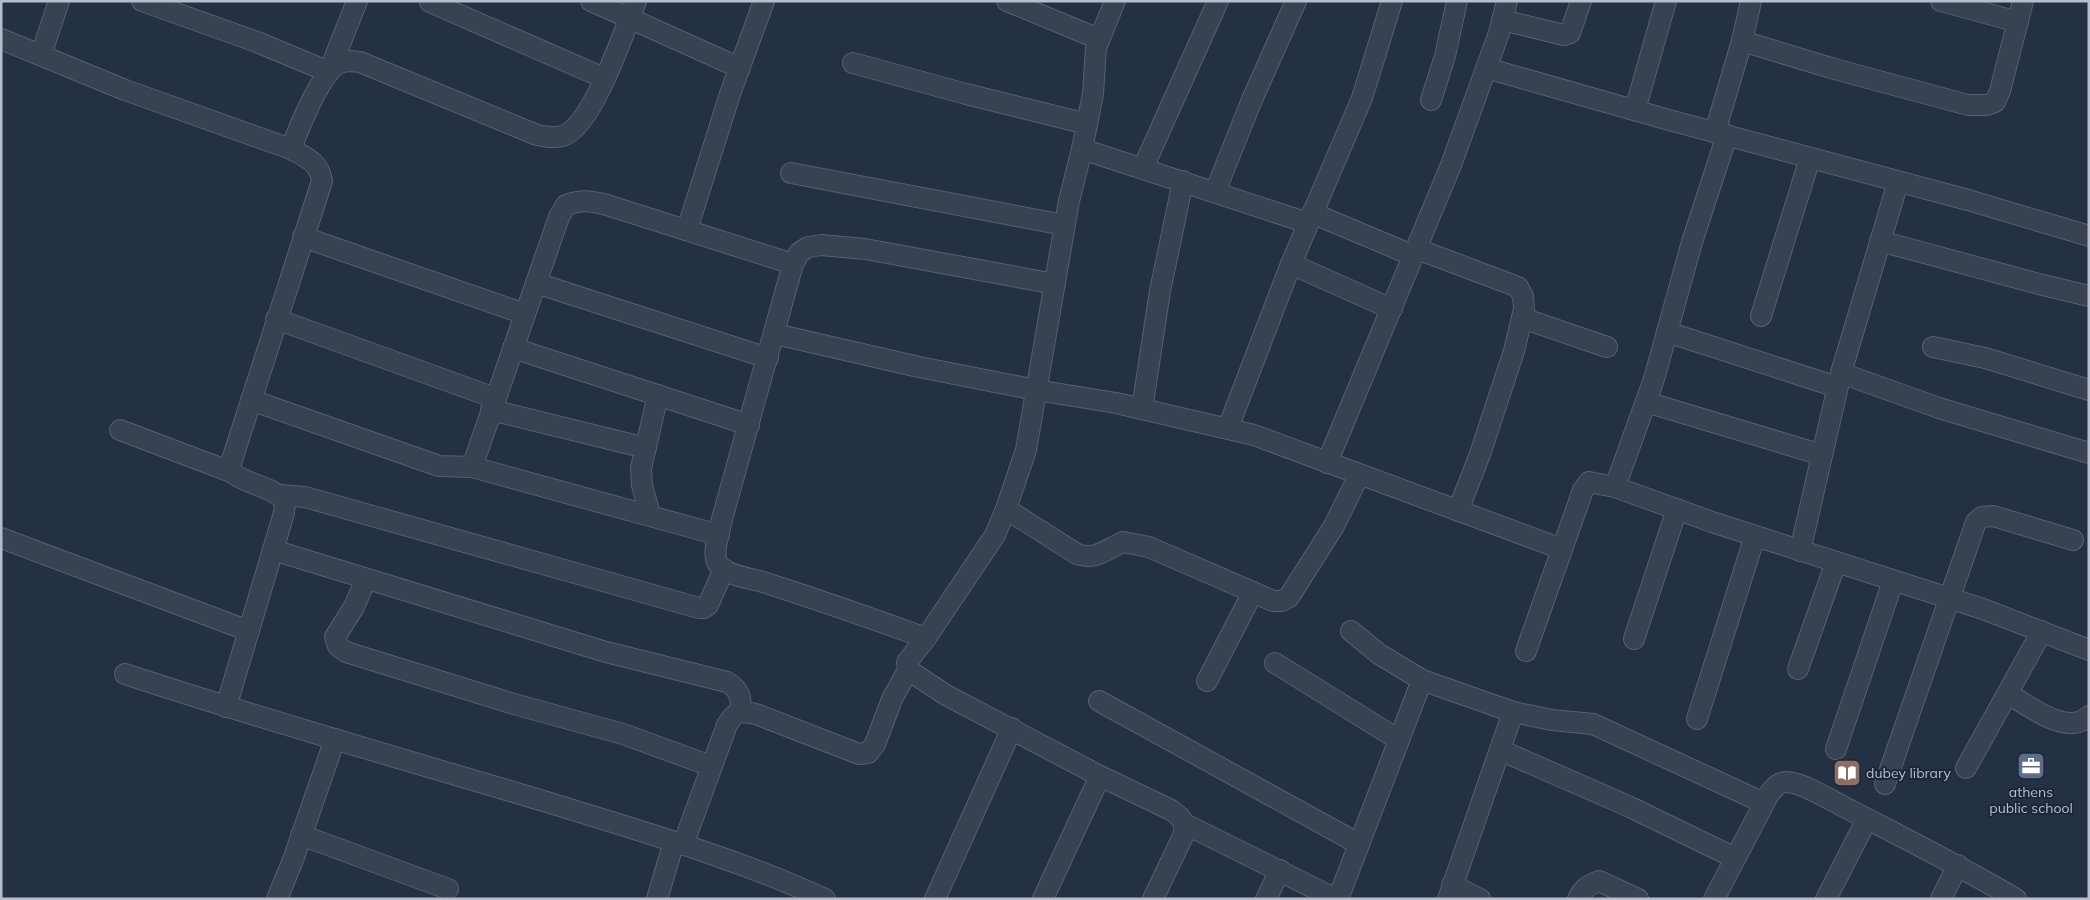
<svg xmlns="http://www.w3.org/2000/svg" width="2090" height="900" viewBox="0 0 2090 900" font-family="Mulish,sans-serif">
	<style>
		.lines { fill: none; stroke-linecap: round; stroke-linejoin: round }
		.street-casing { stroke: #576071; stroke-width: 22 }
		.street { stroke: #384253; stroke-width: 20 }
		.labels { text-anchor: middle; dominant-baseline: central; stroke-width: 4; stroke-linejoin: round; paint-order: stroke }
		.poi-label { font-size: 14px; fill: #b6becd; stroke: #1d2739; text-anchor: start }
	</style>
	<rect width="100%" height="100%" fill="#243044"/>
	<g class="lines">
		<defs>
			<g id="street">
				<path d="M142 1 257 42 329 72 357 1"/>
				<path d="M591 1 740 68"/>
				<path d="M1007 1 1099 39"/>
				<path d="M1115 1 1096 48 1093 94 1082 149 1069 201 1026 450 1006 509 995 535 926 638 907 662 908 670 946 695 1100 776 1171 810C1181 817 1185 821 1184 834L1153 899"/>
				<path d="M1941 1 2018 22"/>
				<path d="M430 2 604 78"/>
				<path d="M1502 20 1564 35 1570 33 1581 1"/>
				<path d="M1 39 125 90 291 149C307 158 319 162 322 181L231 463V472C247 485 272 486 285 501L284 513 226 707"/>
				<path d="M1742 41 1831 68 1968 105H1987L1995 102 2000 91 2023 1"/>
				<path d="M41 55 59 1"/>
				<path d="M853 63 966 94 1087 124"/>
				<path d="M1486 68 1669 120 1968 200 2089 236"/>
				<path d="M1431 100 1445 56 1457 1"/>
				<path d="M1635 110 1666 1"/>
				<path d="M1715 132 1742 41 1751 1"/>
				<path d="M291 149C298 130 320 74 338 64 345 60 352 61 360 62L537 135C547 137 558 139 567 134 595 118 624 32 636 1"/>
				<path d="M1082 149 1308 223"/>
				<path d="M1143 168 1218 1"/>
				<path d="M791 173 1064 225"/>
				<path d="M1215 192 1251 102 1296 1"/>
				<path d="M1312 213 1414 256"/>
				<path d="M687 230 730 94 764 1"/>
				<path d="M303 237 525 314"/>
				<path d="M1880 241 2039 284 2089 296"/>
				<path d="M1417 249 1518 287 1523 296 1524 309 1514 351 1480 454 1458 511"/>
				<path d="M1291 264 1392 309"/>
				<path d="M536 283 768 358"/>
				<path d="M1761 316 1810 158"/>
				<path d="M1522 318 1607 347"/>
				<path d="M276 319 495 398"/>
				<path d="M1667 332 1837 387"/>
				<path d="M775 334 919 367 1036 390 1116 403 1254 435 1562 549"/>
				<path d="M1933 347 1985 358 2089 390"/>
				<path d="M513 348 749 425"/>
				<path d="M1841 373 1939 408 2089 453"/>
				<path d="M251 400 439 466 472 467 719 535"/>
				<path d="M1646 402 1822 455"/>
				<path d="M1142 409 1160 291 1183 181"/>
				<path d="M491 410 646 448"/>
				<path d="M1228 428 1291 264 1362 98 1392 1"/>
				<path d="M120 430 231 472"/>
				<path d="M1327 463 1451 165 1499 33 1507 1"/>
				<path d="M472 467 559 217 566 205C581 199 592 201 607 205L793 264"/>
				<path d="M1615 487 1654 379 1692 242 1727 135"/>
				<path d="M280 495 305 497 699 608H704L708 605 724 569"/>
				<path d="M1006 509 1077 554C1095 561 1107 549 1123 542L1149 547 1273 601H1282L1289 597 1334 526 1359 475"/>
				<path d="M650 515 642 485 641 468 658 395"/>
				<path d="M1 538 249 631"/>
				<path d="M273 550 606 652 727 682C740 690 741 697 741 712"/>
				<path d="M1800 551 1841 373 1898 182"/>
				<path d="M366 579 354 607 335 637 338 646 346 652 514 704 623 734 711 766"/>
				<path d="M1351 631 1379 654 1422 680 1513 712 1552 720 1593 724 1764 803"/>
				<path d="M926 638C871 618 816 599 760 581 748 578 725 575 718 564 711 553 720 531 722 519L793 264 799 253 808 247 821 245 865 249 1055 284"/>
				<path d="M1634 639 1677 509"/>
				<path d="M1526 651 1583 490 1589 482 1615 487 1712 522 1983 609 2089 650"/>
				<path d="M1275 663 1399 740"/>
				<path d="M1798 669 1836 562"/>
				<path d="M125 674C264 720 406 760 547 802 640 831 736 858 825 899"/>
				<path d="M1207 681 1253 592"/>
				<path d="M2008 694C2030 706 2067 737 2089 716"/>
				<path d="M1099 701 1359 844"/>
				<path d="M1697 719 1755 536"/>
				<path d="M1836 749 1893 581"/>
				<path d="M1500 750 1628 806 1735 858"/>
				<path d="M1966 768 2042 631"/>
				<path d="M1885 784 1976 522 1982 517 1993 516 2073 540"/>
				<path d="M1185 824 1336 899"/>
				<path d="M301 835 448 889"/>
				<path d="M683 845 727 725C736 710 739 711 756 714L859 754 868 753 875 744 892 699 908 670"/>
				<path d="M1452 885 1480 899"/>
				<path d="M277 899 293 860 335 739"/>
				<path d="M657 899 674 842"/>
				<path d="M935 899 1012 728"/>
				<path d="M1043 899 1100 776"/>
				<path d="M1266 899 1280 870"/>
				<path d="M1338 899 1422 680"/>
				<path d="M1448 899 1513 712"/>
				<path d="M1578 899C1583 889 1588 885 1599 881L1638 899"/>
				<path d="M1714 899 1769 794C1774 788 1778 782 1787 782 1805 783 1833 802 1850 810 1906 839 1962 867 2016 899"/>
				<path d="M1826 899 1867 819"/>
				<path d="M1941 899 1958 865"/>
			</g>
		</defs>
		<!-- street casing -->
		<use href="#street" class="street-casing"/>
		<!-- street -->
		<use href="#street" class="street"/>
	</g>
	<!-- icons -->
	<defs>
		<symbol id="office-square" viewBox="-11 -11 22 22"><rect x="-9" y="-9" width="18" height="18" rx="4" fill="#5c6f8a" stroke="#1d2739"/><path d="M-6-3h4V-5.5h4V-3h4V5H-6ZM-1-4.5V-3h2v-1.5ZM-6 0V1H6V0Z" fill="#fff"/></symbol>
		<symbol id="library-square" viewBox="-11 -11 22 22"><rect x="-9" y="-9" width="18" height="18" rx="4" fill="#8d6e63" stroke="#1d2739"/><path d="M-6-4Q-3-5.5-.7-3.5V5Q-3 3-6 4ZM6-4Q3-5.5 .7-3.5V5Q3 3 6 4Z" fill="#fff"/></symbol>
	</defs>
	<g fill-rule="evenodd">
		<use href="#office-square" x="2015" y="750" width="32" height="32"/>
		<use href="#library-square" x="1831" y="757" width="32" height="32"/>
	</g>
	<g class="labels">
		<!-- poi labels -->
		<g class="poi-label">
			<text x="1866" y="773">dubey library</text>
			<text x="2031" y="792" text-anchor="middle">athens<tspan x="2031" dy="16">public school</tspan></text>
		</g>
	</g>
	<!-- border -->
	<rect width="2090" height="900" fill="none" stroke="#b6becd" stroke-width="5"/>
</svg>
